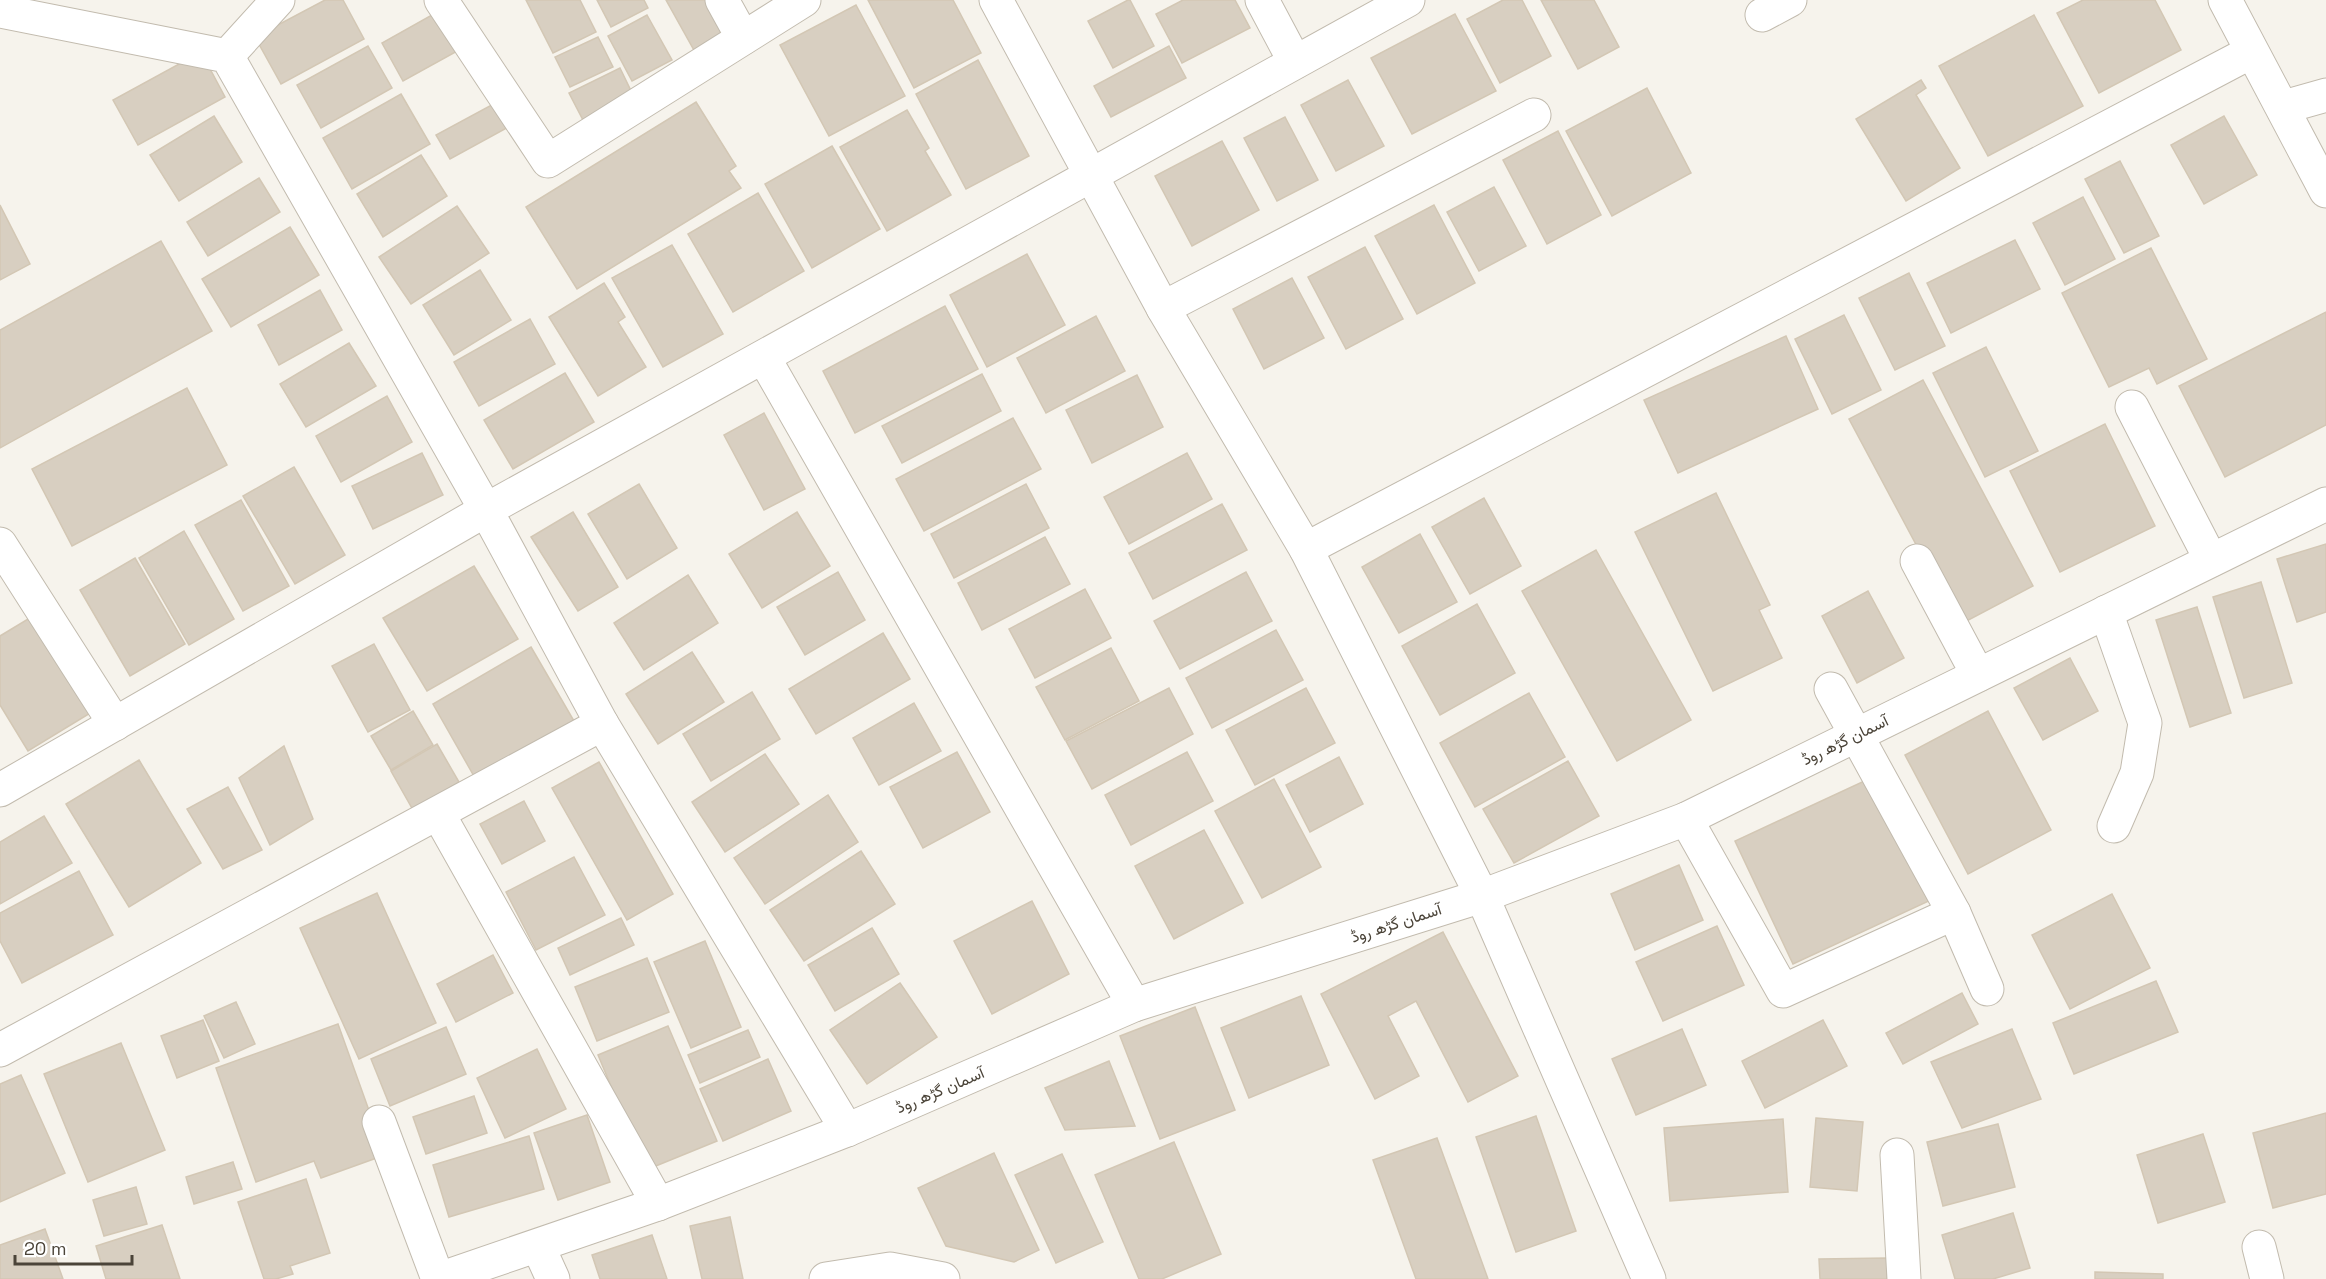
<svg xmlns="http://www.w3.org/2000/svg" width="2326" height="1279" viewBox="0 0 2326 1279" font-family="'Space Grotesk',Vazirmatn,sans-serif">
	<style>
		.building { fill: #d8cfc1; stroke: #d3c7b4; stroke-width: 1.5 }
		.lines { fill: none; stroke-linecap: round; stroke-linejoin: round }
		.minor-casing { stroke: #c2bbae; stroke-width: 35 }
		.minor { stroke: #fff; stroke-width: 33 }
		.labels { text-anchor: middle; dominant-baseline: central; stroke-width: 5; stroke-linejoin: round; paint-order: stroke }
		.street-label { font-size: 16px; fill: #4b4439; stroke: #fff }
	</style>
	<rect width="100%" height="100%" fill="#f6f3ec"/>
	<!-- building -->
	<g class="building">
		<path d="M325 0H343L364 39 281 84 255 37Z"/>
		<path d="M526 0H580L596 32 553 53Z"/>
		<path d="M597 0H644L648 8 611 27Z"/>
		<path d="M666 0H712L730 32 695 52Z"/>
		<path d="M868 0H953L981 53 914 88Z"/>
		<path d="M1128 0H1130L1154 46 1113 68 1088 21Z"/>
		<path d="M1183 0H1235L1250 28 1182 63 1156 14Z"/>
		<path d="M1503 0H1522L1551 56 1500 83 1467 19Z"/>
		<path d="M1541 0H1594L1619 47 1578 69Z"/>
		<path d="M2083 0H2155L2181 50 2099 93 2057 13Z"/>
		<path d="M856 5 905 96 829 136 780 45Z"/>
		<path d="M439 11 461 49 403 81 382 43Z"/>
		<path d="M1455 14 1496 91 1412 134 1371 58Z"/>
		<path d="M647 15 672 60 632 81 608 36Z"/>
		<path d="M2034 15 2083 106 1988 156 1939 66Z"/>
		<path d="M598 37 613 67 570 87 555 57Z"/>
		<path d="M368 46 392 88 321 128 297 85Z"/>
		<path d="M1169 46 1186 78 1111 117 1094 86Z"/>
		<path d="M201 52 225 97 138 145 113 100Z"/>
		<path d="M978 60 1029 156 966 189 916 94Z"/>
		<path d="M620 68 634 97 584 122 569 93Z"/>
		<path d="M1348 80 1384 146 1336 171 1301 105Z"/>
		<path d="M1921 80 1926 88 1916 95 1960 168 1906 201 1856 119Z"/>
		<path d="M1647 88 1691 173 1612 216 1566 131Z"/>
		<path d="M401 94 430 144 352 189 323 138Z"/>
		<path d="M499 101 512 125 450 159 436 135Z"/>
		<path d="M696 102 736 166 729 171 741 188 577 289 526 207Z"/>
		<path d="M907 110 929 148 925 151 951 195 887 231 840 147Z"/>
		<path d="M214 116 242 162 179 201 150 155Z"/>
		<path d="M2224 116 2257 175 2204 204 2171 145Z"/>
		<path d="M1285 117 1318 180 1277 201 1244 138Z"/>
		<path d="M1558 131 1601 215 1547 244 1503 160Z"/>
		<path d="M1222 141 1259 210 1192 246 1155 176Z"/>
		<path d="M832 146 880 229 812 268 765 184Z"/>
		<path d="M421 155 447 196 383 237 357 194Z"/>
		<path d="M2120 161 2159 236 2124 253 2085 179Z"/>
		<path d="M259 178 280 212 208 256 187 222Z"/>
		<path d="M1494 187 1526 246 1479 271 1447 212Z"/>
		<path d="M758 193 804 271 733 312 688 234Z"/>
		<path d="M2083 197 2115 259 2065 285 2033 223Z"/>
		<path d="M0 205 30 264 0 280Z"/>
		<path d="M1434 205 1475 283 1417 314 1375 236Z"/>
		<path d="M457 206 489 253 411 304 379 257Z"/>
		<path d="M290 227 319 275 231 327 202 279Z"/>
		<path d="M2015 240 2040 289 1951 333 1927 283Z"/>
		<path d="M161 241 212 331 0 448V330Z"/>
		<path d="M672 245 723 334 663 367 612 278Z"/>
		<path d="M1365 247 1403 319 1346 349 1308 277Z"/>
		<path d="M2151 248 2207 359 2157 384 2149 368 2109 387 2062 293Z"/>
		<path d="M1027 254 1065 325 987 367 950 295Z"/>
		<path d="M480 270 511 320 454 355 423 305Z"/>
		<path d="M1909 273 1945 346 1895 370 1859 298Z"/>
		<path d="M1292 278 1324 338 1264 369 1233 309Z"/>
		<path d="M604 283 625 317 618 322 646 367 598 396 549 317Z"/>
		<path d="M320 290 342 330 279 365 258 325Z"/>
		<path d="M945 306 978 369 855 433 823 371Z"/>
		<path d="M2326 312V425L2225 477 2179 386Z"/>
		<path d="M1844 315 1881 390 1832 414 1795 339Z"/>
		<path d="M1096 316 1125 371 1046 413 1017 358Z"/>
		<path d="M530 319 555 364 479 406 454 362Z"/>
		<path d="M1786 336 1818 409 1678 473 1644 400Z"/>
		<path d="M349 343 376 386 306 427 280 384Z"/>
		<path d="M1986 347 2038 451 1985 477 1933 373Z"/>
		<path d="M565 373 594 422 513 469 484 420Z"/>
		<path d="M982 374 1001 411 902 463 882 426Z"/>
		<path d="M1137 375 1163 427 1092 463 1066 410Z"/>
		<path d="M1923 380 2033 586 1959 625 1849 419Z"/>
		<path d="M187 388 227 465 72 546 32 469Z"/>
		<path d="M387 396 412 442 341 482 316 436Z"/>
		<path d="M764 413 805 489 764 510 724 435Z"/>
		<path d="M1013 418 1041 469 924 531 896 479Z"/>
		<path d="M2105 424 2155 526 2060 572 2010 471Z"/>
		<path d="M422 453 443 495 373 529 352 486Z"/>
		<path d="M1187 453 1212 499 1129 544 1104 497Z"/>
		<path d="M294 467 345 555 295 584 243 496Z"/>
		<path d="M639 484 677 548 627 579 588 514Z"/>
		<path d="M1026 484 1049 528 954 578 931 534Z"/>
		<path d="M1716 493 1770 605 1759 610 1782 658 1713 691 1635 532Z"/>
		<path d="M1484 498 1521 566 1470 594 1432 527Z"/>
		<path d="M241 500 289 586 243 611 195 525Z"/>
		<path d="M1222 504 1247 550 1153 599 1129 553Z"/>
		<path d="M573 512 618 587 578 611 531 537Z"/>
		<path d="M797 512 830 566 762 608 729 554Z"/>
		<path d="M184 531 234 619 189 645 139 558Z"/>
		<path d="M1420 534 1457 602 1399 633 1362 567Z"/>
		<path d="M1045 537 1070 584 982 630 958 583Z"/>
		<path d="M2326 544V612L2297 622 2277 559Z"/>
		<path d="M1596 550 1691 720 1617 761 1522 591Z"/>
		<path d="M135 558 185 644 130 676 80 590Z"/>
		<path d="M474 566 518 639 427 691 383 618Z"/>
		<path d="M838 572 865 620 805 655 777 607Z"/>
		<path d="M1246 572 1272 621 1180 669 1154 621Z"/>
		<path d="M688 575 718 623 644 670 614 623Z"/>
		<path d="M2261 582 2292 683 2244 698 2213 597Z"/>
		<path d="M1085 589 1111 638 1035 678 1009 629Z"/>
		<path d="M1868 591 1904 658 1857 683 1822 616Z"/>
		<path d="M1477 604 1515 673 1440 715 1402 646Z"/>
		<path d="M2197 607 2231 713 2190 727 2156 620Z"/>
		<path d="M33 616 92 712 28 751 0 705V636Z"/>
		<path d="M1276 630 1303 680 1212 728 1186 678Z"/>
		<path d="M883 633 910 679 816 734 789 689Z"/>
		<path d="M374 644 410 710 368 732 332 666Z"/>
		<path d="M531 647 574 721 475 778 433 704Z"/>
		<path d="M1111 648 1139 701 1065 740 1036 687Z"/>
		<path d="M692 652 724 702 658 744 626 694Z"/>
		<path d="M2070 658 2098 711 2043 740 2014 688Z"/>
		<path d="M1169 688 1193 734 1092 789 1066 741Z"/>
		<path d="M1306 688 1335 743 1255 785 1226 730Z"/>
		<path d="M752 692 780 739 711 781 683 734Z"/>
		<path d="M1529 693 1565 757 1475 807 1440 743Z"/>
		<path d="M914 703 941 751 879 785 853 738Z"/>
		<path d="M413 711 433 745 391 770 371 736Z"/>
		<path d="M1988 711 2051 830 1968 874 1905 755Z"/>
		<path d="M437 744 459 782 413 810 391 771Z"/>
		<path d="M284 746 313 819 270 845 239 778Z"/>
		<path d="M957 752 990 812 923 848 890 787Z"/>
		<path d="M1187 752 1213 801 1131 845 1105 795Z"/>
		<path d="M765 754 799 804 725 852 692 802Z"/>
		<path d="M1339 757 1363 804 1310 832 1286 785Z"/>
		<path d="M139 760 201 863 129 907 66 804Z"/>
		<path d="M1568 761 1599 816 1514 863 1483 809Z"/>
		<path d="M599 762 673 894 627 920 552 788Z"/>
		<path d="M1873 777 1931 900 1793 964 1735 841Z"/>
		<path d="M1274 779 1321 867 1262 898 1215 811Z"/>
		<path d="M228 787 262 850 223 869 187 809Z"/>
		<path d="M828 795 858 842 765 904 734 858Z"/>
		<path d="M524 801 545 841 502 864 480 824Z"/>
		<path d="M44 816 72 863 0 904V842Z"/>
		<path d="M1204 830 1243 903 1174 939 1135 866Z"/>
		<path d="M861 851 895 904 804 961 770 910Z"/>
		<path d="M574 857 605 915 536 950 506 892Z"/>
		<path d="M1679 865 1703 920 1635 950 1611 894Z"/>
		<path d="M79 871 113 935 22 983 0 941V913Z"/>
		<path d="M377 893 436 1023 359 1059 300 928Z"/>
		<path d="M2112 894 2150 968 2070 1009 2032 935Z"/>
		<path d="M1032 901 1069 974 992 1014 954 941Z"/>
		<path d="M621 918 634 945 570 975 558 948Z"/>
		<path d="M1717 926 1744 985 1663 1021 1636 962Z"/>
		<path d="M872 928 899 974 835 1011 808 965Z"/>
		<path d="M1443 932 1518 1076 1468 1102 1416 1001 1388 1016 1419 1076 1375 1099 1321 994Z"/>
		<path d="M705 941 741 1027 691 1048 654 962Z"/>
		<path d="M493 955 513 993 456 1022 437 984Z"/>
		<path d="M647 958 669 1012 597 1041 575 987Z"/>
		<path d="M2156 981 2178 1032 2074 1074 2053 1023Z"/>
		<path d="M900 983 937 1037 867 1084 830 1030Z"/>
		<path d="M1962 993 1978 1024 1903 1064 1886 1033Z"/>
		<path d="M1301 996 1329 1065 1249 1098 1221 1028Z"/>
		<path d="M236 1002 255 1044 224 1058 204 1016Z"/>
		<path d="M1195 1007 1235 1110 1160 1139 1120 1036Z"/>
		<path d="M203 1020 219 1061 177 1078 161 1036Z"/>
		<path d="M1823 1020 1847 1066 1765 1108 1742 1061Z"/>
		<path d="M338 1024 385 1155 321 1178 314 1161 256 1182 216 1068Z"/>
		<path d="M668 1026 717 1141 646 1170 598 1055Z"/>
		<path d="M446 1027 466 1074 390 1106 371 1059Z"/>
		<path d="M1682 1029 1706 1085 1636 1115 1612 1059Z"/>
		<path d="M2012 1029 2041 1099 1962 1128 1931 1062Z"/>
		<path d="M748 1030 760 1057 700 1083 688 1055Z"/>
		<path d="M121 1043 165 1150 88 1182 44 1074Z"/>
		<path d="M537 1049 566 1109 505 1138 477 1078Z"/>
		<path d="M768 1059 791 1111 723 1141 700 1089Z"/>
		<path d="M1109 1061 1135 1126 1065 1130 1045 1088Z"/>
		<path d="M21 1075 65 1173 0 1202V1084Z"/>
		<path d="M474 1096 487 1133 426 1154 413 1117Z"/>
		<path d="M2326 1113V1194L2273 1208 2253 1133Z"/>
		<path d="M587 1115 610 1182 558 1200 534 1133Z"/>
		<path d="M1536 1116 1576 1231 1516 1252 1476 1137Z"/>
		<path d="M1816 1118 1863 1122 1857 1191 1810 1187Z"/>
		<path d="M1783 1119 1788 1192 1670 1201 1664 1128Z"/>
		<path d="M1998 1124 2015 1187 1943 1206 1927 1142Z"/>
		<path d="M2203 1134 2225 1202 2158 1223 2137 1155Z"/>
		<path d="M529 1136 544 1189 449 1217 433 1165Z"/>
		<path d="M1437 1138 1488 1279H1416L1373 1160Z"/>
		<path d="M1174 1142 1221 1254 1162 1279H1139L1095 1175Z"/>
		<path d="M994 1153 1039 1250 1014 1262 946 1246 918 1188Z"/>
		<path d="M1062 1154 1103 1242 1056 1263 1015 1175Z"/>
		<path d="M233 1162 242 1189 194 1204 186 1177Z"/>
		<path d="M306 1179 330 1253 290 1266 293 1274 276 1279H264L238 1202Z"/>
		<path d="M136 1187 147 1224 104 1236 93 1200Z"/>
		<path d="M2013 1213 2030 1268 1993 1279H1955L1942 1235Z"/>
		<path d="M730 1217 743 1279H702L690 1226Z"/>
		<path d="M162 1225 180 1279H106L96 1246Z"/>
		<path d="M45 1229 63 1279H0V1245Z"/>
		<path d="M652 1235 667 1279H600L592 1255Z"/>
		<path d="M1887 1258V1279H1820L1819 1259Z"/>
		<path d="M2095 1272 2163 1274V1279H2095Z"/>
	</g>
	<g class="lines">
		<defs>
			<g id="minor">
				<path d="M441 0 548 161 804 0"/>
				<path d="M722 0 743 38"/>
				<path d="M996 0 1163 308 1306 549 1482 896 1649 1279"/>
				<path d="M1262 0 1295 62"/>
				<path d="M2225 0 2326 191"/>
				<path d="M0 11 227 56 486 510 602 724 847 1130"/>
				<path d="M1762 15 1790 0"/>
				<path d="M227 56 278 0"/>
				<path d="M2284 107 2326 95"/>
				<path d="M1163 308 1534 115"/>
				<path d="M764 358 1134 1005"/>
				<path d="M2132 407 2211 560"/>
				<path d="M0 544 115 724"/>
				<path d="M1306 549 2251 52"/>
				<path d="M1917 561 1978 675"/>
				<path d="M2106 612 2145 723 2137 773 2114 826"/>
				<path d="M0 790 486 510 1408 0"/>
				<path d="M439 815 658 1204"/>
				<path d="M1686 819 1783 991 1954 913 1831 689"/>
				<path d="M1954 913 1987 989"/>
				<path d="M0 1050 602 724"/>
				<path d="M379 1122 438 1279"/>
				<path d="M1897 1155 1904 1279"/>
				<path d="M538 1246 553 1279"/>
				<path d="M2259 1247 2267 1279"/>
				<path d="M439 1279 658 1204 847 1130 1134 1005 1482 896 1686 819 2326 504"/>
				<path d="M826 1279 890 1269 943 1279"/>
			</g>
		</defs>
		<!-- minor casing -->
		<use href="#minor" class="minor-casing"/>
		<!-- minor -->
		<use href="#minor" class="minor"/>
	</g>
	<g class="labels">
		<!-- street labels -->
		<g class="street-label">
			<text transform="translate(1845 740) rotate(-26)">آسمان گڑھ روڈ</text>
			<text transform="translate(1396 923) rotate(-18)">آسمان گڑھ روڈ</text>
			<text transform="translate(940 1090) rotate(-23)">آسمان گڑھ روڈ</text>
		</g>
	</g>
	<!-- scale -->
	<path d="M15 1255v9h117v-9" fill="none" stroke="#4b4439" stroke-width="3"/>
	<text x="24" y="1255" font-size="18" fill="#4b4439" stroke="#ffffff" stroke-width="4.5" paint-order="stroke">20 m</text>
</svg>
